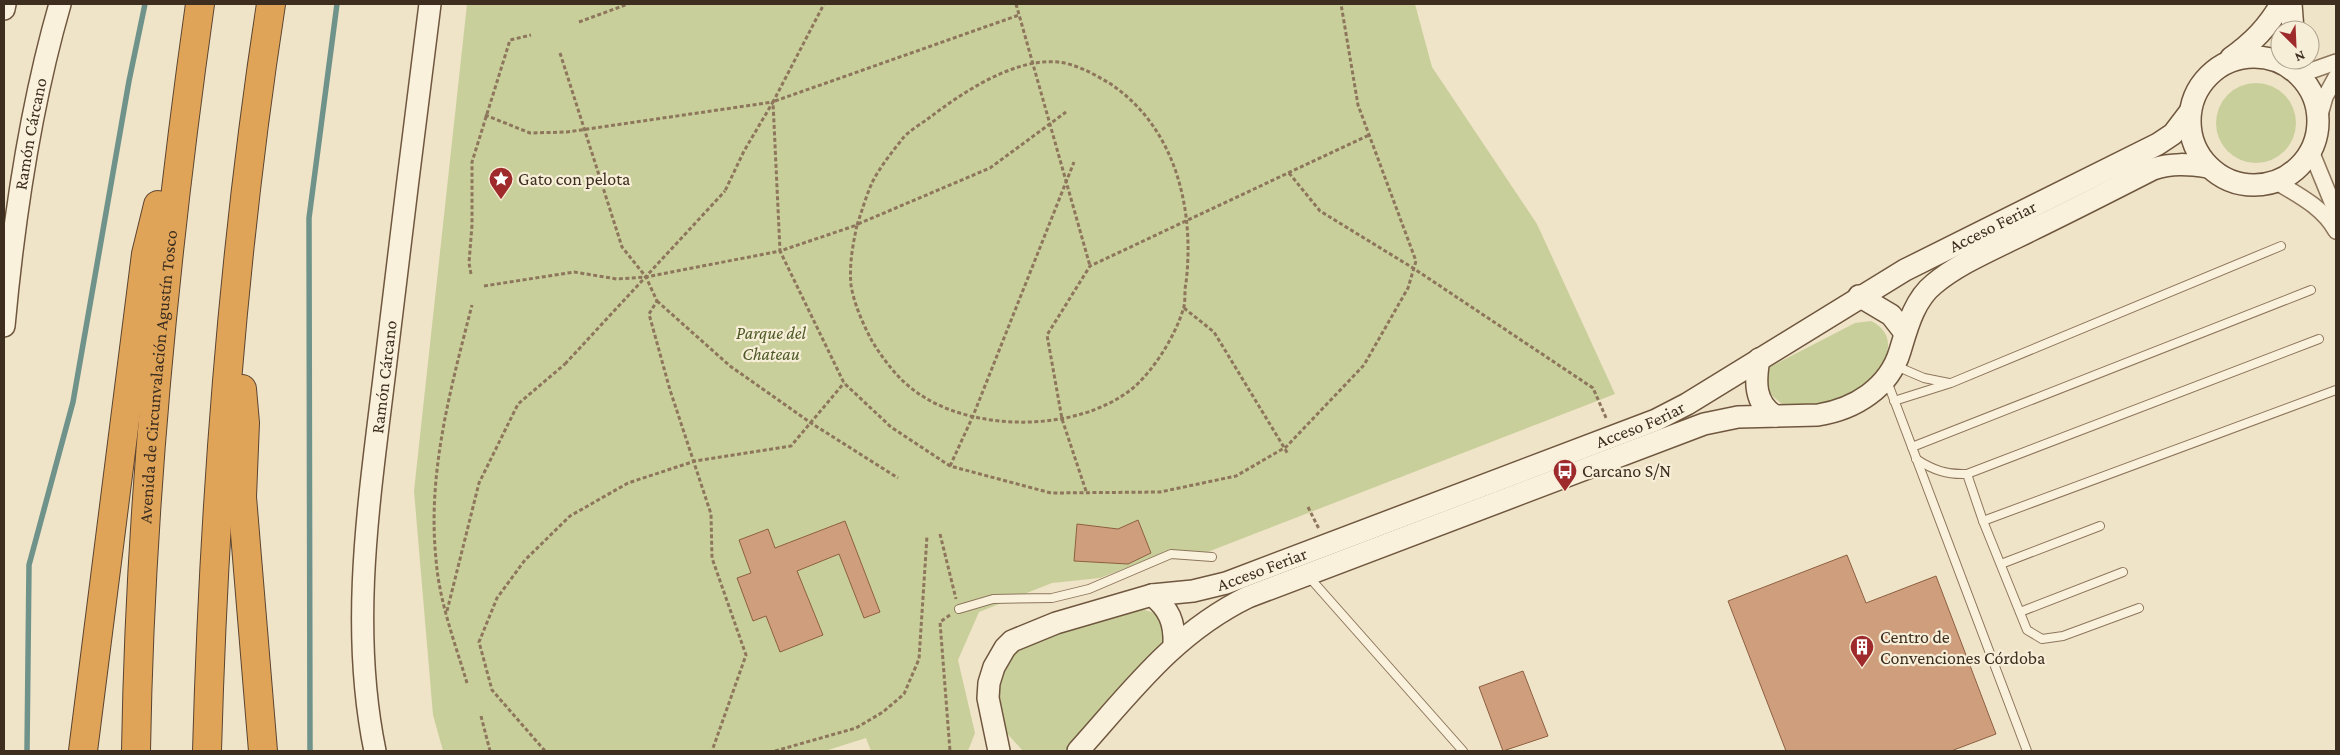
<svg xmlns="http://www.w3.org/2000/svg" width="2340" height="755" viewBox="0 0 2340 755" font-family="'Crimson Pro',serif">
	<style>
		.green { fill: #c9cf9b }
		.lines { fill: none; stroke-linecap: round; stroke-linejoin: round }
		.stream { stroke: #6f938a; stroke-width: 5.5 }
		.building { fill: #cf9f7d; stroke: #8d5f41 }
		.service-casing { stroke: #8d765c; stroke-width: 10 }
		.minor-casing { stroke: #8d765c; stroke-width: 18 }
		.secondary-casing { stroke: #6f573f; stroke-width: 24 }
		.motorway-casing { stroke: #5b4430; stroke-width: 30 }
		.path { stroke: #8d765c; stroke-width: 3; stroke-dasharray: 4 2.5; stroke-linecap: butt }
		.service { stroke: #faf1dc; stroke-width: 8 }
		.minor { stroke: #faf1dc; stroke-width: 15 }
		.secondary { stroke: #faf1dc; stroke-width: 21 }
		.motorway { stroke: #e0a458; stroke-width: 28 }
		.path-bridge { stroke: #8d765c; stroke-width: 3; stroke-dasharray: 4 2.5; stroke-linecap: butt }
		.labels { text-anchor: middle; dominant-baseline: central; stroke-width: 4.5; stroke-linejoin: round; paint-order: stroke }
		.street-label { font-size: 18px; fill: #3d2e20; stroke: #f7eed8 }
		.poi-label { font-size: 18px; fill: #3d2e20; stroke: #f7eed8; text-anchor: start }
		.park-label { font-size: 18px; font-style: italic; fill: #4d5a26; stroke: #f7eed8 }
	</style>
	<rect width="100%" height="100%" fill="#f0e4c8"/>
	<!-- green -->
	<g class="green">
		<path d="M467 4H1415L1432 67 1537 224 1615 394 1205 553 1149 559 1100 578 1052 583 979 612 958 660 975 733 968 751H871L866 738 825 751H443L433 715 414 491Z"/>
		<circle cx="2256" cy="123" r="40"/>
		<path d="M1871 321C1908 339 1877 381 1852 395 1832 406 1806 405 1784 406L1768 392 1766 375 1770 367 1855 323Z"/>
		<path d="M1133 608C1157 611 1165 616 1164 641L1080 738 1064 751H1023L1002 728 996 684 1016 649Z"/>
	</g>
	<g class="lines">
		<!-- stream -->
		<g class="stream">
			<path d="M27 751 29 565 73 402 129 81 145 4"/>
			<path d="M310 751 309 218 337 4"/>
		</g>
	</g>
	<!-- building -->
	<g class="building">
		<path d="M1138 520 1151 553 1128 564 1074 561 1077 524 1118 529Z"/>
		<path d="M845 521 880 612 864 618 839 554 797 571 823 635 780 652 766 616 753 621 737 578 751 573 739 540 768 529 775 548Z"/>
		<path d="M1847 555 1866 603 1936 576 1996 734 1951 751H1786L1728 601Z"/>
		<path d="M1523 671 1548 736 1503 751 1479 687Z"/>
	</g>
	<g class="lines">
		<defs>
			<g id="service">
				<path d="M1896 366 1924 378 1949 383"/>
				<path d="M1887 381 2027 751"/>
				<path d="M1894 401 1951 383 2281 246"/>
				<path d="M1912 447 2311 290"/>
				<path d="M1916 459C1933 470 1947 475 1967 474L2319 339"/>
				<path d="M1967 474 1983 521 2027 630 2042 639 2063 636 2139 608"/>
				<path d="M1983 521 2336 390"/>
				<path d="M2001 564 2100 526"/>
				<path d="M1309 577 1463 751"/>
				<path d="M959 609 993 599 1052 598 1089 589 1171 554 1212 557"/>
				<path d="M2020 612 2123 572"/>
			</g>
			<g id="minor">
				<path d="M2299 75 2336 62"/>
				<path d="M2318 122 2325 97 2336 77"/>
				<path d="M2311 151 2336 212"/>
				<path d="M2275 181C2298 195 2323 207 2336 231"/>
			</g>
			<g id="secondary">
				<path d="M2291 4 2293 30"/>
				<path d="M4 9 5 4"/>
				<circle cx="2254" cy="121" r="64"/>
				<path d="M2231 58C2253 42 2268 27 2281 4"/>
				<path d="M1859 296 1891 315 1905 333"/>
				<path id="s1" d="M4 326C14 217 30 108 60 4"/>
				<path d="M1759 359C1755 381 1754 403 1775 416"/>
				<path d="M1152 595C1169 609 1175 622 1174 645"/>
				<path id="s2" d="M375 751C350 630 368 508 383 386 398 259 414 131 430 4"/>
				<path id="s3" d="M999 751 988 698 989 683 994 667 1005 648 1012 641 1056 623 1152 595 1193 591 1226 583 1656 420 1687 404 1905 270 2158 144 2173 134 2189 113"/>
				<path d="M1078 751C1131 692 1174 633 1248 597L1704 424 1738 417 1818 415C1855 409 1889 388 1900 351 1907 328 1914 300 1934 284 1958 264 1989 251 2017 237 2063 215 2108 192 2153 169 2172 163 2188 164 2208 167"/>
			</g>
			<g id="motorway">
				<path d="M242 389 245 423 242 497 263 751"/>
				<path d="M83 751 146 254 158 205"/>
				<path id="s4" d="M136 751C140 501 165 252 200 4"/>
				<path d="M207 751C214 502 233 250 271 4"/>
			</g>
		</defs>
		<!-- service casing -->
		<use href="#service" class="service-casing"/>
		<!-- minor casing -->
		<use href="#minor" class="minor-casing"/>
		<!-- secondary casing -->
		<use href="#secondary" class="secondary-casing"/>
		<!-- motorway casing -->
		<use href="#motorway" class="motorway-casing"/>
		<!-- path -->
		<g class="path">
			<path d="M1016 4 1090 266"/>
			<path d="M579 22 628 4"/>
			<path d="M560 53 622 247 646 277 657 301 649 314 670 390 711 514 712 558 746 655 712 751"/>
			<path d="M775 101 1019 15"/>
			<path d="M485 115 530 133 567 132 773 102 744 151 725 191"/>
			<path d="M1289 173 1320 211 1413 268 1593 388 1607 420"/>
			<path d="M858 224 990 168 1066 112"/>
			<path d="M857 225C862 211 866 196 872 183 879 168 893 151 903 138 910 130 921 124 929 118 963 92 1014 58 1058 62 1076 64 1094 74 1109 83 1175 126 1195 208 1186 283 1184 291 1186 302 1183 310 1175 336 1154 370 1133 388 1078 433 971 433 915 391 897 378 883 359 872 341 863 324 854 304 851 285 849 264 853 244 857 225L780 251 844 383 891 427 950 466 1051 493 1160 492 1236 476 1286 447 1364 365 1408 288 1416 261 1358 105 1341 4"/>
			<path d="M471 274 469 263 472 225V162L510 40 531 35"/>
			<path d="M484 286 574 272 617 279 646 277 780 251 773 102 824 4"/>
			<path d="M657 301 730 366 811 423 898 478"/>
			<path d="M1184 308 1214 332 1288 454"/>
			<path d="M950 466 973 416 1074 162"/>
			<path d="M1086 491 1062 419 1047 335 1090 266 1369 135"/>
			<path d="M1308 507 1319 529"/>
			<path d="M940 534 956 599"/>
			<path d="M447 611 479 483 518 404 565 364"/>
			<path d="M950 615 940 622 950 751"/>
			<path d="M467 683C455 643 439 601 436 559 427 473 451 387 472 305"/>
			<path d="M481 716 490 751"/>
			<path d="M545 751 492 690 479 642 497 598 525 560 570 516 628 483 695 461 791 446 844 383"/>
			<path d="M775 751 856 728 883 712 904 694 919 659 927 536"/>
		</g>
		<!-- service -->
		<use href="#service" class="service"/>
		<!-- minor -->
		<use href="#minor" class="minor"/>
		<!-- secondary -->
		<use href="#secondary" class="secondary"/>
		<!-- motorway -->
		<use href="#motorway" class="motorway"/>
		<!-- path-bridge -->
		<path class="path-bridge" d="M565 364 725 191"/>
	</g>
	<!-- icons -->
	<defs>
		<symbol id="sight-pin" viewBox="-11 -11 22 30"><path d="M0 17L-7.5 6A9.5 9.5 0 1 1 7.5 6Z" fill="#9e2a2b" stroke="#f7eed8"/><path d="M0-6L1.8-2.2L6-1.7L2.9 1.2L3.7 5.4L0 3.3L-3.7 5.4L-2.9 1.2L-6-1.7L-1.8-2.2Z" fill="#fff"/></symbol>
		<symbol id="bus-pin" viewBox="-11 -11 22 30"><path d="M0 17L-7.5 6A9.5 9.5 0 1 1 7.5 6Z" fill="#9e2a2b" stroke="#f7eed8"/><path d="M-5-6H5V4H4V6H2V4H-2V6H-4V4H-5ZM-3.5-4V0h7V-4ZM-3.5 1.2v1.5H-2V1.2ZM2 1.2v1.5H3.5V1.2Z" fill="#fff"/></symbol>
		<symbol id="building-pin" viewBox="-11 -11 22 30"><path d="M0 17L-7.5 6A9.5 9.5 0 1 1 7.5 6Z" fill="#9e2a2b" stroke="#f7eed8"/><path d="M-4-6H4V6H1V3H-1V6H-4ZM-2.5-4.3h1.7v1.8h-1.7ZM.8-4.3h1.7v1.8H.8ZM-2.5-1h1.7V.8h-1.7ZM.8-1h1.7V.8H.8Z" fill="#fff"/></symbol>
	</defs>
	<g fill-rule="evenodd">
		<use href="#sight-pin" x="487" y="165" width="28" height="38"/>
		<use href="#bus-pin" x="1551" y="457" width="28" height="38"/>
		<use href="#building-pin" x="1848" y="633" width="28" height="38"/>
	</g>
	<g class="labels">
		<!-- street labels -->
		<g class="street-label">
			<text stroke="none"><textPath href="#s1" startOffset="194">Ramón Cárcano</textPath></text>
			<text stroke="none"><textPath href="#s3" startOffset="1189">Acceso Feriar</textPath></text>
			<text stroke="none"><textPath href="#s4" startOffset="375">Avenida de Circunvalación Agustín Tosco</textPath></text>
			<text stroke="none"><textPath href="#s2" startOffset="376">Ramón Cárcano</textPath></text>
			<text stroke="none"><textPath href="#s3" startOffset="784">Acceso Feriar</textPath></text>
			<text stroke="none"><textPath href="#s3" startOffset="379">Acceso Feriar</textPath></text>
		</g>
		<!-- poi labels -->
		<g class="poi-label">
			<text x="518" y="179">Gato con pelota</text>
			<text x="1582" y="471">Carcano S/N</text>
			<text x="1880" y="637">Centro de<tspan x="1880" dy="21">Convenciones Córdoba</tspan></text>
		</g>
		<!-- park labels -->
		<g class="park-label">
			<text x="771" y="333">Parque del<tspan x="771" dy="21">Chateau</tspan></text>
		</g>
	</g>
	<!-- border -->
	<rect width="2340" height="755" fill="none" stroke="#3d2e20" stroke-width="10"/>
	<!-- north arrow -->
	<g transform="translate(2295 45) rotate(156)"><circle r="24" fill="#f7eed8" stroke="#ada18e"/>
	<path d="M0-4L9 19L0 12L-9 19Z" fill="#9e2a2b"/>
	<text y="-8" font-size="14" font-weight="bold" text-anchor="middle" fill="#3d2e20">N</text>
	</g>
</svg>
